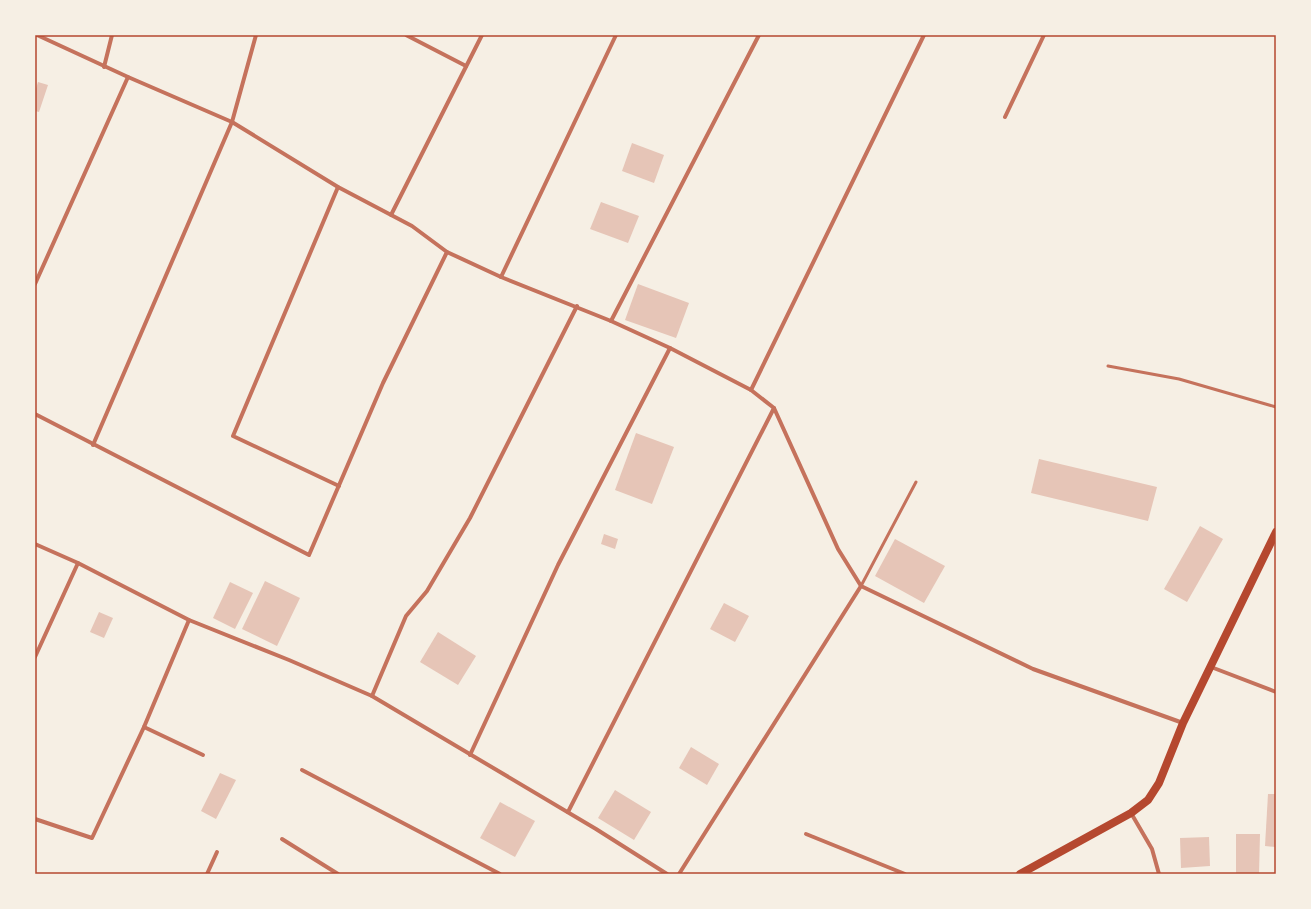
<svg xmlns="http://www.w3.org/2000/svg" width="1311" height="909" viewBox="0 0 1311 909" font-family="Karla,sans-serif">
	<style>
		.building { fill: #e6c5b7 }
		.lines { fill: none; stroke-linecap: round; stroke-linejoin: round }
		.service { stroke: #c5725c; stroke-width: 3 }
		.minor { stroke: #c5725c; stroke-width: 4 }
		.secondary { stroke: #b5482f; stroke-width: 8 }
		.neatline { fill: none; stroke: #b5482f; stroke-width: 1.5 }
	</style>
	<rect width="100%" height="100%" fill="#f6efe4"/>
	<!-- building -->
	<g class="building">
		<path d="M38 82 48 85 39 112 35 111V92Z"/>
		<path d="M632 143 664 155 654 183 622 171Z"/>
		<path d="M601 202 639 216 628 243 590 229Z"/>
		<path d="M638 284 689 303 676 338 625 320Z"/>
		<path d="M636 433 674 447 652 504 615 490Z"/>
		<path d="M1039 459 1157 487 1148 521 1031 493Z"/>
		<path d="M1200 526 1223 539 1187 602 1164 589Z"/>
		<path d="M604 534 618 539 615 549 601 544Z"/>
		<path d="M895 539 945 566 924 603 875 576Z"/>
		<path d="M265 581 300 598 277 646 242 629Z"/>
		<path d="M230 582 253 593 235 629 213 618Z"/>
		<path d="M724 603 749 616 735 642 710 629Z"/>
		<path d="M99 612 113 618 104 638 90 632Z"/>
		<path d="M438 632 476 656 458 685 420 662Z"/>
		<path d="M691 747 719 764 707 785 679 768Z"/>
		<path d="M220 773 236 780 216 819 201 811Z"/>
		<path d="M615 790 651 812 634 840 598 818Z"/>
		<path d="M1268 794H1276V847L1265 846Z"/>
		<path d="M500 802 535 821 515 857 480 838Z"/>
		<path d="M1236 834H1260L1259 874H1236Z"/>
		<path d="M1209 837 1210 866 1181 868 1180 838Z"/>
	</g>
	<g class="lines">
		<!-- service -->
		<g class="service">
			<path d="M1108 366 1179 379 1276 407"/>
			<path d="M861 586 916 482"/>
		</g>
		<!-- minor -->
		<g class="minor">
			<path d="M37 35 128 77 232 122 338 187 412 226 447 252 501 277 611 321 670 348 751 390 774 408 838 549 861 586 1033 669 1183 723"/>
			<path d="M406 35 466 66"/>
			<path d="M104 67 112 35"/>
			<path d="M1005 117 1044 35"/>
			<path d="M338 187 233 436 339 486"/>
			<path d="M391 215 482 35"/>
			<path d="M501 277 616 35"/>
			<path d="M35 284 128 77"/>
			<path d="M611 321 759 35"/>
			<path d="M751 390 924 35"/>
			<path d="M35 414 309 555 383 383 447 252"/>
			<path d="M93 445 232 122 256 35"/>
			<path d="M35 544 78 563 189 620 289 660 372 696 596 829 667 874"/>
			<path d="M35 657 78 563"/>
			<path d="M1211 667 1276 692"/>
			<path d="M372 696 406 616 427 591 470 518 577 306"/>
			<path d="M144 727 203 755"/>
			<path d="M470 755 558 565 670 348"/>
			<path d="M302 770 500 874"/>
			<path d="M568 812 774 408"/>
			<path d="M1131 813 1152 849 1159 874"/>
			<path d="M35 819 92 838 144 727 189 620"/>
			<path d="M806 834 905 874"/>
			<path d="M282 839 338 874"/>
			<path d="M207 874 217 852"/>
			<path d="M679 874 861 586"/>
		</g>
		<!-- secondary -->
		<path class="secondary" d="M1020 874 1131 813 1148 800 1159 783 1183 723 1276 532"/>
	</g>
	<!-- border -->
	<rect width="1311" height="909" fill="none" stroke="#f6efe4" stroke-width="72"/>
	<rect x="36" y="36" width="1239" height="837" class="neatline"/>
</svg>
